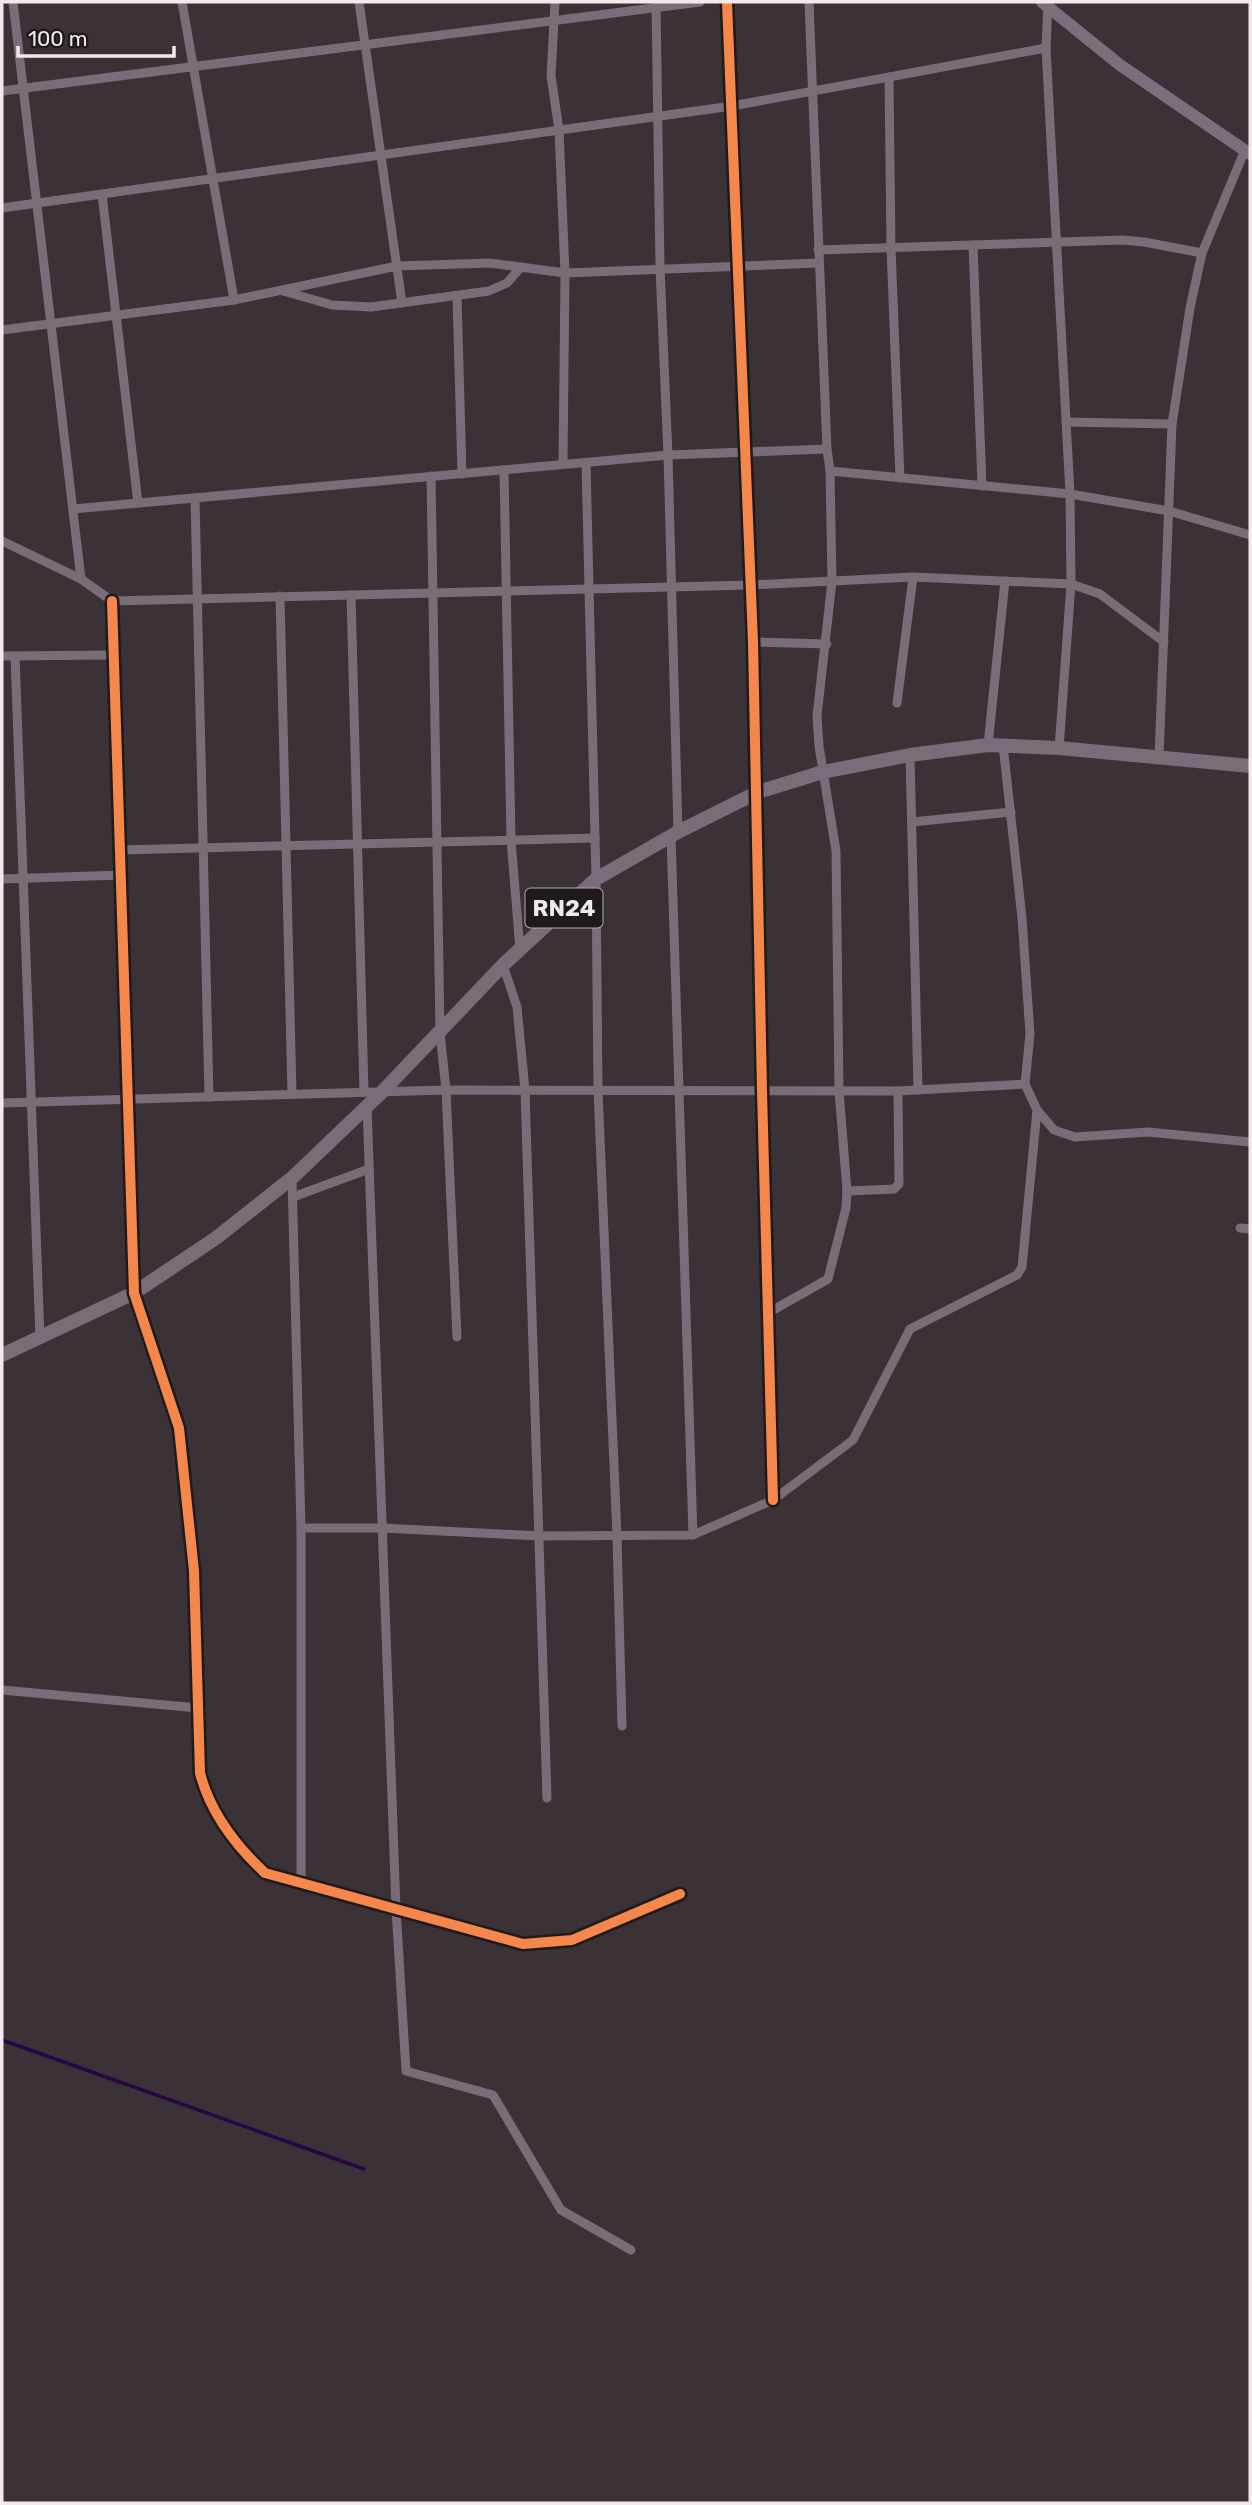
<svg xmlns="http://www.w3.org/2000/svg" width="1252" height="2505" viewBox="0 0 1252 2505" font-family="Rubik,sans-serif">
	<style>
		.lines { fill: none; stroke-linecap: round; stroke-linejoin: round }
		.stream { stroke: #240744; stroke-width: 3.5 }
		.minor { stroke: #796d79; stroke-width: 9 }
		.secondary { stroke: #7c6e7d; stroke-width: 12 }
		.primary { stroke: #7b6c7a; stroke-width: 14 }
		.cycleway-casing { stroke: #201a1d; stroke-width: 15 }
		.cycleway { stroke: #f5874c; stroke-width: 10 }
		.labels { text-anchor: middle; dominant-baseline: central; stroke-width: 6; stroke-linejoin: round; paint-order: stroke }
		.shield { fill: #201a1d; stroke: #b3abaf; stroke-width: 2 }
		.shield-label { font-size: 23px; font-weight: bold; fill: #f2e9ed }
	</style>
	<rect width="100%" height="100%" fill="#3a3236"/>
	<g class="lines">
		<!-- stream -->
		<path class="stream" d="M2 2040 364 2169"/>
		<!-- minor -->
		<g class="minor">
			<path d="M13 2 81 579"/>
			<path d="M182 2 234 300"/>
			<path d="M359 2 402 303"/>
			<path d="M555 2 551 76 559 130 565 273 563 464"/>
			<path d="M656 2 660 268 668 455 678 832"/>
			<path d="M727 2 753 642 762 1091 773 1500"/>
			<path d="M1048 2 1046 48 1070 494 1071 584 1059 748"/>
			<path d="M889 77 891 248 900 478"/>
			<path d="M2 91 700 2"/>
			<path d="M102 194 138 503"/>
			<path d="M2 208 732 106 1046 48"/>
			<path d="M973 245 982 486"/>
			<path d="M818 250 1122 240 1144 242 1202 253"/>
			<path d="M283 291 332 305 371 307 489 291 507 283 521 267"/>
			<path d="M457 296 462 474"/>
			<path d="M2 330 234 300 397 266 490 263 565 273 819 263"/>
			<path d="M1066 422 1172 424"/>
			<path d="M586 463 596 879 598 1091 617 1536 622 1726"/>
			<path d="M504 470 511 840 520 950"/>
			<path d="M830 471 1070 494 1169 511 1250 535"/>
			<path d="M431 476 440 1032 446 1090 457 1337"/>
			<path d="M195 498 209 1097"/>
			<path d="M73 509 668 455 827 449"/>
			<path d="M2 541 81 579 112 601 751 585 913 577 1071 584 1100 594 1164 642"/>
			<path d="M351 595 364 1092"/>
			<path d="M280 596 292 1094"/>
			<path d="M112 601 134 1293 179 1428 194 1571 200 1773C210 1812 236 1846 265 1873L523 1944 572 1940 680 1894"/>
			<path d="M753 642 827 644"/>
			<path d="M2 656 114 655"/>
			<path d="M15 656 40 1339"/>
			<path d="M897 703 913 577"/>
			<path d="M988 745 1005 581"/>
			<path d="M1003 745 1022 918 1030 1034 1025 1084 1037 1110 1054 1130 1075 1137 1148 1132 1250 1142"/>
			<path d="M910 755 918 1090"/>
			<path d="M1159 757 1172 424 1190 308 1202 253 1245 150"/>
			<path d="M912 822 1011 812"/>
			<path d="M671 836 693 1535"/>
			<path d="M120 850 595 838"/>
			<path d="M2 879 121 875"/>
			<path d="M503 965 517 1007 525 1090 547 1798"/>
			<path d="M2 1103 446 1090 898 1091 1025 1084"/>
			<path d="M367 1107 396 1909 406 2071 493 2095 561 2210 631 2250"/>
			<path d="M292 1178 301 1528V1883"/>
			<path d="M847 1191 894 1189 899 1184 898 1091"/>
			<path d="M293 1197 369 1169"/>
			<path d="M1240 1228 1250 1229"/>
			<path d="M768 1313 828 1279 846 1208 847 1191 839 1091 836 851 819 746 817 716 832 581 830 471 827 449 809 2"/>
			<path d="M301 1528H382L540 1536 693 1535 773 1500 853 1440 910 1329 1017 1275 1022 1267 1037 1110"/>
			<path d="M2 1690 198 1708"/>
		</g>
		<!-- secondary -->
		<path class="secondary" d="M1042 2 1120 65 1250 154"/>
		<!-- primary -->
		<path class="primary" d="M2 1355 134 1293 216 1238 292 1178 383 1091 503 965 596 879 678 832 758 792 823 772 910 755 988 745 1059 748 1250 766"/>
		<defs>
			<g id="cycleway">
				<path d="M727 2 753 642 762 1091 773 1500"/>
				<path d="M112 601 134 1293 179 1428 194 1571 200 1773C210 1812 236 1846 265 1873L523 1944 572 1940 680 1894"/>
			</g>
		</defs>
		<!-- cycleway casing -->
		<use href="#cycleway" class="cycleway-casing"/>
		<!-- cycleway -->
		<use href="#cycleway" class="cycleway"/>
	</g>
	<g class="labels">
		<!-- shield labels -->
		<rect class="shield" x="525.5" y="888.5" width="77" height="39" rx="5"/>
		<g class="shield-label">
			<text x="564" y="908">RN24</text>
		</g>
	</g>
	<!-- border -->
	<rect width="1252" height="2505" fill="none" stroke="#f2e9ed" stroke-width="7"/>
	<!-- scale -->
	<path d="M18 46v10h156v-10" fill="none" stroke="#f2e9ed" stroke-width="3.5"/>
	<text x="28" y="46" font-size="21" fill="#f2e9ed" stroke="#201a1d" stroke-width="5" paint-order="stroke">100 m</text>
</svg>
